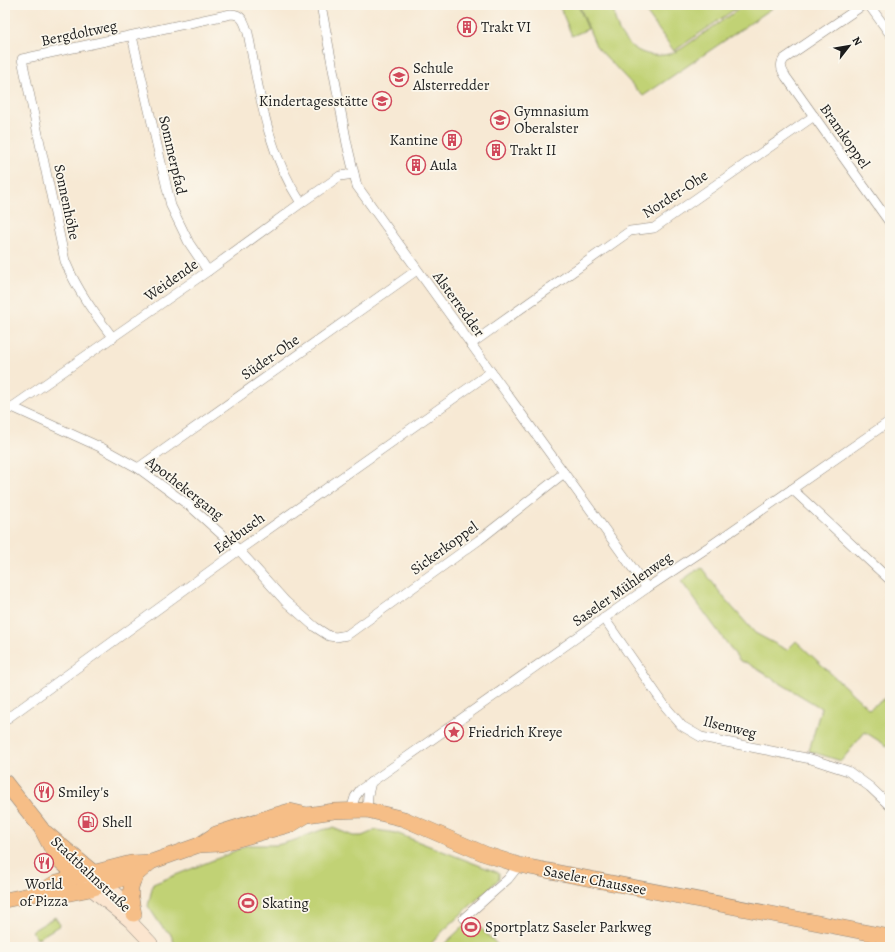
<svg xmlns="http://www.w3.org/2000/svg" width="895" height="952" viewBox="0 0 895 952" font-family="Alegreya,serif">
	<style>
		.green { fill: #c1d274; stroke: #6e7748 }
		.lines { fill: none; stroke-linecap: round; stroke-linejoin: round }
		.minor-casing { stroke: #8a8278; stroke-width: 10 }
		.secondary-casing { stroke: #8a8278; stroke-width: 14 }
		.primary-casing { stroke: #8a8278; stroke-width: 16 }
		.minor { stroke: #fff; stroke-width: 9 }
		.secondary { stroke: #fbe5cf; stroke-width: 13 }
		.primary { stroke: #f6be87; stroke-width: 15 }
		.labels { text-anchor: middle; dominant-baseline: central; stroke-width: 3.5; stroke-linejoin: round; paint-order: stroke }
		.poi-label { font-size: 15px; fill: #1c1c1c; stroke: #fbf7ec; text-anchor: start }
		.street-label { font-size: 15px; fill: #1c1c1c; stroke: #fbf7ec }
	</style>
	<rect width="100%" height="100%" fill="#fbf7ec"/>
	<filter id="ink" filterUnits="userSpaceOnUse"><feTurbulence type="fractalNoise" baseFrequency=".025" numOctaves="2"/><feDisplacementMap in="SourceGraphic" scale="8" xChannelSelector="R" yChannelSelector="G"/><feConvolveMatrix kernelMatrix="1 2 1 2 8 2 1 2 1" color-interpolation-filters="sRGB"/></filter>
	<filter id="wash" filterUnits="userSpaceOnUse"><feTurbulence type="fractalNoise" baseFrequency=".012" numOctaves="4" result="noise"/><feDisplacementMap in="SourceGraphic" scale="16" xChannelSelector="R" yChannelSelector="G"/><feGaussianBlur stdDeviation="0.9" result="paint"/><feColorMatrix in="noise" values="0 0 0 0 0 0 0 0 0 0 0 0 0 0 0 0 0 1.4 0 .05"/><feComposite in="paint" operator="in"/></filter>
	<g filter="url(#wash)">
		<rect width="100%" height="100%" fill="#f7e9d4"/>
		<!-- green -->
		<g class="green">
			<path d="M559 5H578L588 29 572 36Z"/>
			<path d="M579 5H614C612 42 647 68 681 49L745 5H777L643 96 596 46Z"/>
			<path d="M641 5H741L674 51Z"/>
			<path d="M701 567 725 599 755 633 787 650 796 641 869 709 890 695V748L865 732 841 761 809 751 821 708 747 663 740 661 681 581Z"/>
			<path d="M333 828 353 836H362L376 830 396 833 499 873V879L444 930 428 947H360L359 945 355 947H176L170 933 162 927 148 906 153 884 226 855 247 845H277L295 840 321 830Z"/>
			<path d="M55 917 60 925 37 939 32 931Z"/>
			<path d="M471 919 500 947H441Z"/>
		</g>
	</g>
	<g filter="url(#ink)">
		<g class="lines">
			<defs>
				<g id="minor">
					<path d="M321 5 347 144 357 186 647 588"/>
					<path d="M863 5 784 59C779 65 782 71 786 77L890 223"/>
					<path d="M869 5 890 34"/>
					<path d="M132 36 171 206 189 243 208 271"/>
					<path d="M113 338C94 313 77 290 65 261L22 59 231 14C243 14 245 24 248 33 260 95 266 149 301 203"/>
					<path d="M471 344 630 231 654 228 814 116"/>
					<path d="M12 407 100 447 138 468 191 507 239 550 286 602 315 627 329 636 336 637 347 635 479 540 564 473"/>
					<path d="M5 412 208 271 301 203 340 176 354 174"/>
					<path d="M138 468 417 270"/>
					<path d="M792 489 890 580"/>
					<path d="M604 618 665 706 682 726 701 737 811 759 848 771 870 787 890 806"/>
					<path d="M5 720 239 550 491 372"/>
					<path d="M351 810 355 797 360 790 390 769 647 588 713 544 890 421"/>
					<path d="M367 810 368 795 371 782"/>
					<path d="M464 918 508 879 519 865"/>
				</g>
				<g id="secondary">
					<path d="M85 884 130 921 151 943"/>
					<path d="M106 884 118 895 135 915"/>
				</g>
				<g id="primary">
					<path d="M5 782 41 828 53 851 59 860 78 877"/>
					<path d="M46 833 100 878"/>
					<path d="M199 845 220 844 292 824 307 815 334 811 367 810 404 819 485 854 519 865 890 937"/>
					<path d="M39 893 57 882 131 863 151 862 199 845 216 834 276 815 290 811 307 815"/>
					<path d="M5 900 39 893 61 895 90 889 137 874 151 862"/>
					<path d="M134 914C131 898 127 888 137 874"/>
				</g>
			</defs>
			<!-- minor casing -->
			<use href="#minor" class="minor-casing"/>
			<!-- secondary casing -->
			<use href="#secondary" class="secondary-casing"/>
			<!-- primary casing -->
			<use href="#primary" class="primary-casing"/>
			<!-- minor -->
			<use href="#minor" class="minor"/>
			<!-- secondary -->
			<use href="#secondary" class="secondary"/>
			<!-- primary -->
			<use href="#primary" class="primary"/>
		</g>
	</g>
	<!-- icons -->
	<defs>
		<symbol id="building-ring" viewBox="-11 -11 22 22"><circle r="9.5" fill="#fbf7ec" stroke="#d1495b" stroke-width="1.5"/><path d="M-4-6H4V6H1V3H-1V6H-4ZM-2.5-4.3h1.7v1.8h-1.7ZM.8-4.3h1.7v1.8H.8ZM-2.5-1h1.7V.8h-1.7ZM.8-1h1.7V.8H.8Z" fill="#d1495b"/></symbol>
		<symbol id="school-ring" viewBox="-11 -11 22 22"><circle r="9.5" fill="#fbf7ec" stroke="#d1495b" stroke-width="1.5"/><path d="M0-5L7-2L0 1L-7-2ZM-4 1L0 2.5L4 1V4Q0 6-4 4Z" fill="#d1495b"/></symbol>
		<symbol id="sight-ring" viewBox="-11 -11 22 22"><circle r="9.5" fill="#fbf7ec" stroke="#d1495b" stroke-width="1.5"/><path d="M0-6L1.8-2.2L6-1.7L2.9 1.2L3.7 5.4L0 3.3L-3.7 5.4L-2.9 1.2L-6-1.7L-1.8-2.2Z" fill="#d1495b"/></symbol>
		<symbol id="restaurant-ring" viewBox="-11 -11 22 22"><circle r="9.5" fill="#fbf7ec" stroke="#d1495b" stroke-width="1.5"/><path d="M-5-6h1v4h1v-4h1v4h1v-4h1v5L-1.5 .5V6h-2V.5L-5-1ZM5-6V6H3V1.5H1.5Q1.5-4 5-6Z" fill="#d1495b"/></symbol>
		<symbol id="fuel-ring" viewBox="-11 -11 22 22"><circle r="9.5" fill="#fbf7ec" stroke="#d1495b" stroke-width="1.5"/><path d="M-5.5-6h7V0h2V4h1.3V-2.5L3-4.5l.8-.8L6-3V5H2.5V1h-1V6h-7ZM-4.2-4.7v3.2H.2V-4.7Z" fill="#d1495b"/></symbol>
		<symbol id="stadium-ring" viewBox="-11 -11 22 22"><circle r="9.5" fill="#fbf7ec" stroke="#d1495b" stroke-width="1.5"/><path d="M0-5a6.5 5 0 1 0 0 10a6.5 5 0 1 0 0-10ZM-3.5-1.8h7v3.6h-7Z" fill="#d1495b"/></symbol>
	</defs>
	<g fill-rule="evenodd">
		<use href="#building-ring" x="456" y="16" width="22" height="22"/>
		<use href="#school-ring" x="388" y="66" width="22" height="22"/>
		<use href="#school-ring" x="371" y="90" width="22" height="22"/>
		<use href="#school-ring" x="489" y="109" width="22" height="22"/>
		<use href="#building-ring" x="441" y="129" width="22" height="22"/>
		<use href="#building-ring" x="485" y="139" width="22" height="22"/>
		<use href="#building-ring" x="405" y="154" width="22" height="22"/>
		<use href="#sight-ring" x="443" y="721" width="22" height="22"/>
		<use href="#restaurant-ring" x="33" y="781" width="22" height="22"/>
		<use href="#fuel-ring" x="77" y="811" width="22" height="22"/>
		<use href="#restaurant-ring" x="33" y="852" width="22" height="22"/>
		<use href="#stadium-ring" x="237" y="892" width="22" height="22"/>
		<use href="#stadium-ring" x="460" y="916" width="22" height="22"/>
	</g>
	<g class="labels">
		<!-- poi labels -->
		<g class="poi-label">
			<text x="481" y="27">Trakt VI</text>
			<text x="413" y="68">Schule<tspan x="413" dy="17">Alsterredder</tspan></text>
			<text x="368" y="101" text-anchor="end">Kindertagesstätte</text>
			<text x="514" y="111">Gymnasium<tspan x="514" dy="17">Oberalster</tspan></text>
			<text x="438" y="140" text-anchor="end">Kantine</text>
			<text x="510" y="150">Trakt II</text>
			<text x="430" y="165">Aula</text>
			<text x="468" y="732">Friedrich Kreye</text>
			<text x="58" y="792">Smiley's</text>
			<text x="102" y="822">Shell</text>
			<text x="44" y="884" text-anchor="middle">World<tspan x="44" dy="17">of Pizza</tspan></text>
			<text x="262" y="903">Skating</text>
			<text x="485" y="927">Sportplatz Saseler Parkweg</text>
		</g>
		<!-- street labels -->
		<g class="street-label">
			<text transform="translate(79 33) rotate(-12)">Bergdoltweg</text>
			<text transform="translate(845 136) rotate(55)">Bramkoppel</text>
			<text transform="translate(173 155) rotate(77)">Sommerpfad</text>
			<text transform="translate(675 194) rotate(-33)">Norder-Ohe</text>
			<text transform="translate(67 202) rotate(78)">Sonnenhöhe</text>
			<text transform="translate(171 280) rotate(-35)">Weidende</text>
			<text transform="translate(459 304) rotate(54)">Alsterredder</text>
			<text transform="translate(270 357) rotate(-35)">Süder-Ohe</text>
			<text transform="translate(185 488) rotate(38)">Apothekergang</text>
			<text transform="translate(239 533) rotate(-36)">Eekbusch</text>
			<text transform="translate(444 548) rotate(-36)">Sickerkoppel</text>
			<text transform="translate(622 589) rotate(-35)">Saseler Mühlenweg</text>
			<text transform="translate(730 727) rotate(14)">Ilsenweg</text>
			<text transform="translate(91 874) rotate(43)">Stadtbahnstraße</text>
			<text transform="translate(595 880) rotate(11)">Saseler Chaussee</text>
		</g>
	</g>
	<!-- margin -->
	<rect width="895" height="952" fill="none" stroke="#fbf7ec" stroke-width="20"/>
	<!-- north arrow -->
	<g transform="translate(849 46) rotate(59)" stroke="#fbf7ec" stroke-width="3" paint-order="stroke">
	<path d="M0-3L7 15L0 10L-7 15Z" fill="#1c1c1c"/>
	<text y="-6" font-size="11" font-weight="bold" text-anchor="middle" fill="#1c1c1c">N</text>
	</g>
</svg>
